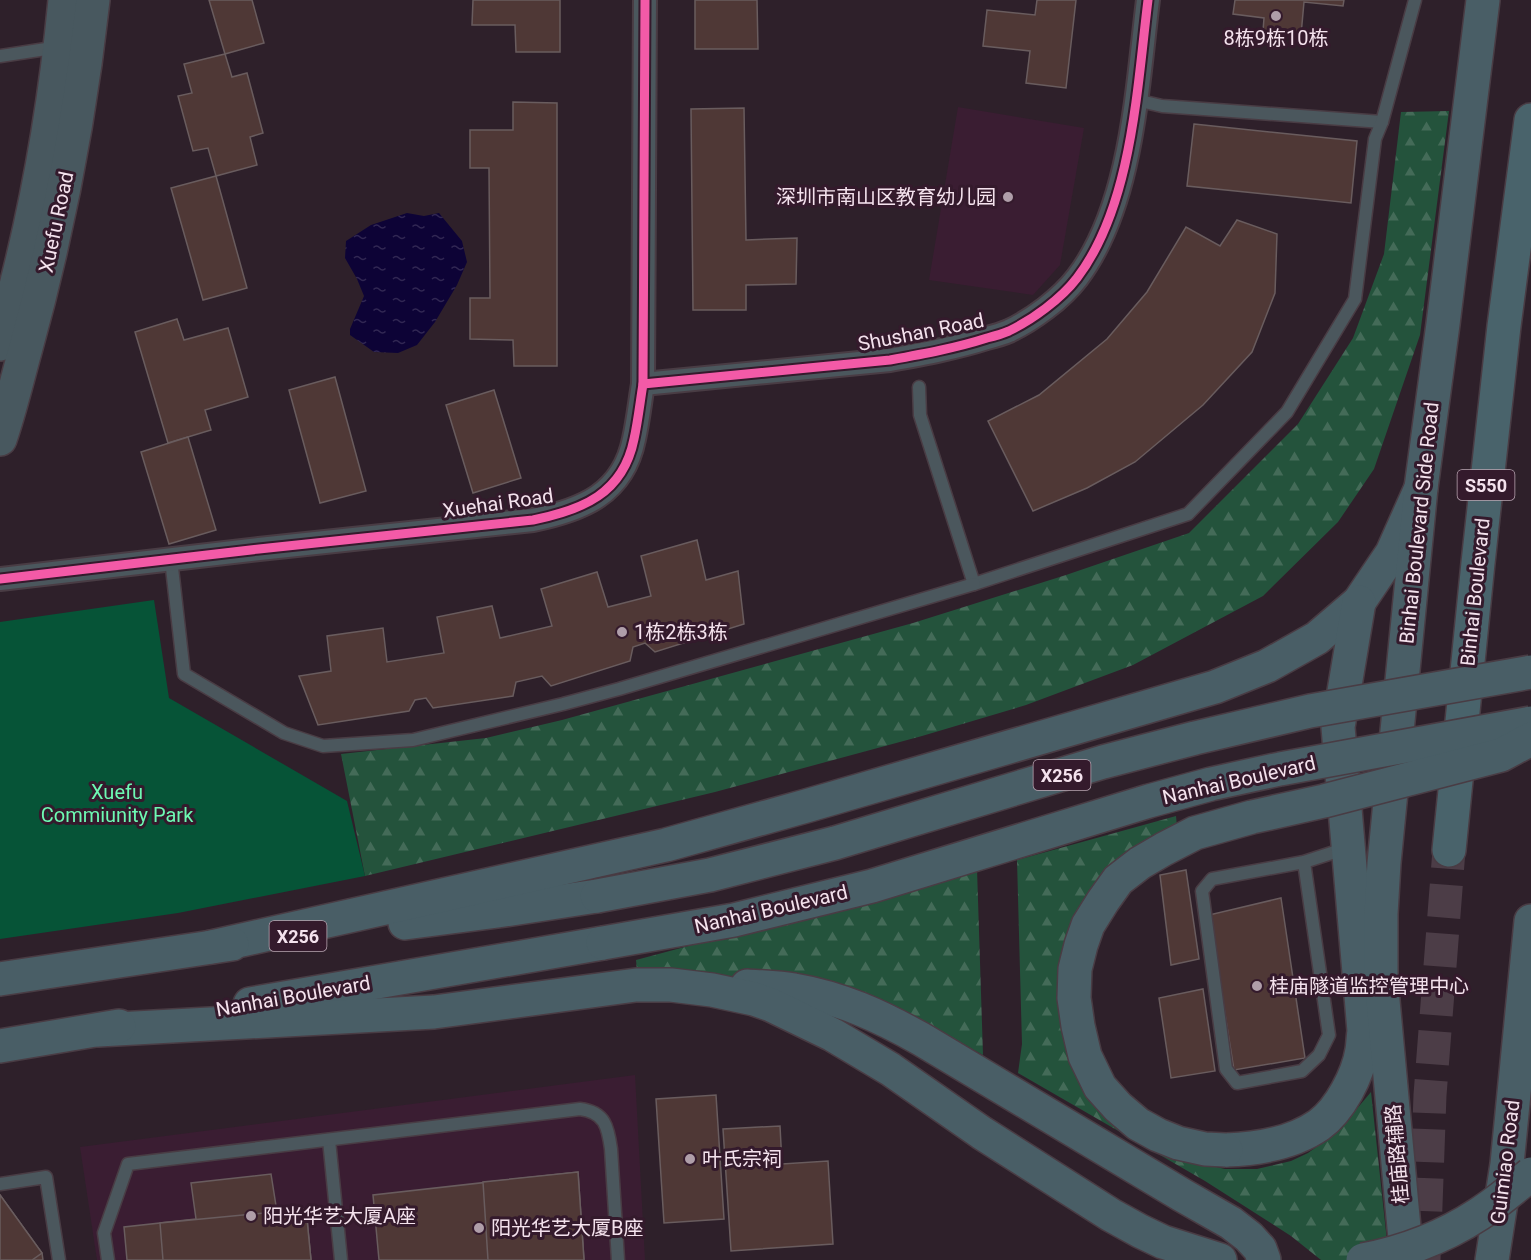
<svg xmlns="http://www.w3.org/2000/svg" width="1531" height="1260" viewBox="0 0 1531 1260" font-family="Roboto,'Noto Sans SC',sans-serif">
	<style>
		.built { fill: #3a1d32 }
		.forest { fill: url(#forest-firs) }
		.park { fill: #065437 }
		.water { fill: url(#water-ripples) }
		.building { fill: #4f3836; stroke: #695c5e; stroke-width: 1.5 }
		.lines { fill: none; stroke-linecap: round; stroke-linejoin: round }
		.highway-tunnel { stroke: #4c3d47; stroke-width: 33; stroke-dasharray: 33 16; stroke-linecap: butt }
		.lane-casing { stroke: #493c44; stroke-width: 15 }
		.street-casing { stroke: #493c44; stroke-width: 26 }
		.secondary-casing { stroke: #493c44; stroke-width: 36 }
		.primary-casing { stroke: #493c44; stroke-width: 36 }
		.highway-casing { stroke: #493c44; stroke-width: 36 }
		.lane { stroke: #4b575d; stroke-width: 12 }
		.street { stroke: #4b575d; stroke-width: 22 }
		.secondary { stroke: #48585f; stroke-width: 33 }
		.primary { stroke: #495e66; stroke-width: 33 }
		.highway { stroke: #49636b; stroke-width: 33 }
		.primary-bridge-casing { stroke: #493c44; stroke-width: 36; stroke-linecap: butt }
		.primary-bridge { stroke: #495e66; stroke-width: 33 }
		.cycleway-casing { stroke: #341a2c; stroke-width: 13 }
		.cycleway { stroke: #f35aa7; stroke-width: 9 }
		.poi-dot { fill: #af9ea9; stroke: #341a2c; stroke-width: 2 }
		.labels { text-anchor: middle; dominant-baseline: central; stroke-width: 6; stroke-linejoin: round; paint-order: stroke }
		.shield { fill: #341a2c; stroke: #baa6b3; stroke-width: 1.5 }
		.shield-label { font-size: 18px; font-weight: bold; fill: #f4e2ed }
		.poi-label { font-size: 20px; fill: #f4e2ed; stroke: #341a2c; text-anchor: start }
		.street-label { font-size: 20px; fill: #f4e2ed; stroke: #341a2c }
		.park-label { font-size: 20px; fill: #6df9b3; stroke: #341a2c }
	</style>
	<defs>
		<pattern id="forest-firs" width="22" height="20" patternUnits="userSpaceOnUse" patternTransform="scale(1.5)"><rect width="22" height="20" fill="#24533c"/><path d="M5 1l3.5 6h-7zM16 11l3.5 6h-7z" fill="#446b58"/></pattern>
		<pattern id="water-ripples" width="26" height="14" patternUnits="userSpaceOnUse" patternTransform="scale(1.5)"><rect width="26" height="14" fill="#0d0336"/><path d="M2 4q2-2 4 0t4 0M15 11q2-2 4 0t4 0" fill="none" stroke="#312753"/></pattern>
	</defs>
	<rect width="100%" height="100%" fill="#2e202a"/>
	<!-- built -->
	<g class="built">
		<path d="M958 107 1084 128 1060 265 1033 295 929 280Z"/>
		<path d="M635 1075 645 1260H97L80 1147Z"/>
	</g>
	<!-- forest -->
	<g class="forest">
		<path d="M1449 111 1420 335 1374 469 1338 522 1263 596 1133 665 1026 705 922 736 715 792 365 876 341 754 486 738 562 720 913 623 1066 575 1189 533 1298 424 1353 338 1384 254 1401 112Z"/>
		<path d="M1176 816 1177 827 1111 875 1068 1034 1190 1161 1225 1169H1257L1291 1161 1308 1153 1326 1140 1344 1124 1371 1092 1389 1260H1321L1291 1236 1205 1181 1018 1073 1022 1044 1017 860Z"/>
		<path d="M977 869 983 1055 919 1020 638 982 636 960Z"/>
	</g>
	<!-- park -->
	<path class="park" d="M154 600 169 698 347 801 365 876 178 913 0 939V622Z"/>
	<!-- water -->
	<path class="water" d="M407 213 424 216 439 213 462 241 467 262 457 285 435 322 417 345 398 353 374 352 350 335V329L364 296 357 279 345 258 346 241 371 225Z"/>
	<!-- building -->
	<g class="building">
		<path d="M209 0H252L264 43 225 54Z"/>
		<path d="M473 0H560V52H516L515 25H472Z"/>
		<path d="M695 0H757L758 49H695Z"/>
		<path d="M1037 0H1076L1066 88 1026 83 1030 51 983 46 987 10 1035 15Z"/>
		<path d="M1235 0H1344L1343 6 1304 2 1301 35 1263 31 1264 18 1233 14Z"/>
		<path d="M225 54 232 77 247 73 263 133 250 137 257 165 216 176 208 148 193 151 178 96 192 93 184 64Z"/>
		<path d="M513 102 557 103V366H514L513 340 470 339V298H490L489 168H470V130H513Z"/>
		<path d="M744 108 746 240 797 238 796 284 746 285V310H693L691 109Z"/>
		<path d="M1194 124 1357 141 1351 203 1187 186Z"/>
		<path d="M216 176 247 288 203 300 171 188Z"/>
		<path d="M1237 220 1277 234 1275 293 1252 352 1203 405 1135 462 1087 488 1033 511 988 421 1039 395 1107 339 1147 292 1186 227 1220 246Z"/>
		<path d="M177 319 184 340 228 328 248 397 205 410 211 430 168 443 135 332Z"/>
		<path d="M335 377 366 491 320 503 289 390Z"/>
		<path d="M494 390 521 478 473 493 446 405Z"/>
		<path d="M188 437 216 530 169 544 141 452Z"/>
		<path d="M697 540 706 580 738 571 744 624 655 652 645 643 633 647 630 661 551 686 542 676 516 682 513 696 433 708 426 698 415 700 409 711 318 725 299 676 331 671 327 636 383 628 387 662 444 653 437 617 492 606 500 638 552 626 541 589 597 572 608 607 651 596 641 556Z"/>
		<path d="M1186 870 1199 959 1171 965 1160 875Z"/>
		<path d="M1281 898 1305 1058 1234 1070 1209 915Z"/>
		<path d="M1203 989 1215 1071 1171 1078 1159 998Z"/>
		<path d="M716 1095 724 1219 664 1223 656 1099Z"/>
		<path d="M780 1126 782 1164 828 1161 833 1244 731 1251 723 1129Z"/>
		<path d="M578 1172 584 1260H379L373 1195Z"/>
		<path d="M578 1172 584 1260H488L483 1182Z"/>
		<path d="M271 1174 277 1212 306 1209 311 1260H127L124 1227 196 1219 191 1183Z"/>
		<path d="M0 1195 42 1253 43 1260H0Z"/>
		<path d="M0 1195 42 1253 32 1260H0Z"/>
		<path d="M306 1209 311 1260H163L160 1223Z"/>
	</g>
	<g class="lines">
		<!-- highway-tunnel -->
		<path class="highway-tunnel" d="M1424 1260 1430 1095 1449 850"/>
		<defs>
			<g id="lane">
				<path d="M0 56 59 47"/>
				<path d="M1136 100 1162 106 1382 122"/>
				<path d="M919 387 920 415 974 584 1188 514 1287 412 1355 299 1375 139 1382 122 1415 0"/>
				<path d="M171 559 184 674 284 733 323 746 413 740 563 704 619 689 974 584"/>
				<path d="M1304 862 1329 1035 1319 1055 1302 1071 1237 1083 1226 1069 1202 891 1212 879 1304 862 1347 848"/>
				<path d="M329 1140 341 1260"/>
				<path d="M0 1184 46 1177 59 1260"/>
				<path d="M108 1260 104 1233 128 1164 580 1109C605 1112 608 1127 611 1149L618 1260"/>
			</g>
			<g id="street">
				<path d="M643 384 890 360C923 354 956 348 987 338 995 336 1002 334 1009 331 1032 320 1061 299 1077 278 1132 206 1137 88 1148 0"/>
				<path d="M0 579 259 549 533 520C582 510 623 494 634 439 638 421 640 402 643 384L645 0"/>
			</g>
			<g id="secondary">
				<path d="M0 344C33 232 54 116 65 0"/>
				<path d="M0 439C10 410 17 380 25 351 57 236 80 118 93 0"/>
			</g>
			<g id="primary">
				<path d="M405 923 498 911 597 896"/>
				<path d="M211 947 666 845 806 806 1215 687 1267 666 1317 638 1359 602 1392 553 1421 488"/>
				<path d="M0 979 232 944"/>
				<path d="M747 986C763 987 779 987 794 990 841 998 880 1016 921 1039L1182 1195 1231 1223 1249 1237 1260 1249 1264 1260"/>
				<path d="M250 1004 603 943"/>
				<path d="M98 1030 434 1012 636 985H671L712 990 754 999 771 1005 833 1035 890 1069 982 1133 1111 1215 1140 1231 1163 1242 1220 1260"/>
				<path d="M0 1046 119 1026"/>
				<path d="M1226 1150C1257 1149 1293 1143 1319 1125 1340 1110 1358 1075 1362 1050 1363 1044 1363 1037 1364 1031L1338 727 1359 602"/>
				<path d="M1407 1260 1381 979V914L1384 863 1421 488 1443 324 1483 0"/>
				<path d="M1492 1260 1507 1164 1531 921"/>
			</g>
			<path id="highway" d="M1449 850 1478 563 1504 326 1531 120"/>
		</defs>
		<!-- lane casing -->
		<use href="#lane" class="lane-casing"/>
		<!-- street casing -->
		<use href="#street" class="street-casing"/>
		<!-- secondary casing -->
		<use href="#secondary" class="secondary-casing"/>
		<!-- primary casing -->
		<use href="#primary" class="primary-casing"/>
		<!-- highway casing -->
		<use href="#highway" class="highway-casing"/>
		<!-- lane -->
		<use href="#lane" class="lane"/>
		<!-- street -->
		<use href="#street" class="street"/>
		<!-- secondary -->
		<use href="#secondary" class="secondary"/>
		<!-- primary -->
		<use href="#primary" class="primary"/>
		<!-- highway -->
		<use href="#highway" class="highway"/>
		<defs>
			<g id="primary-bridge">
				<path d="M597 896 710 875 835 843 1103 762 1195 738 1310 711 1531 672"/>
				<path d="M603 943 734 920 872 886 1149 801 1211 784 1280 769 1531 723"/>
				<path d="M1226 1150 1205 1149 1178 1143 1158 1135 1138 1124 1118 1107 1100 1087 1085 1056 1078 1026 1074 998 1075 969 1081 945 1088 925 1103 901 1118 880 1140 863 1164 849 1195 833 1252 817 1324 801 1501 755 1531 739"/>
				<path d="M1363 1260C1404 1252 1444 1237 1479 1214 1498 1202 1514 1188 1531 1174"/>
			</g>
		</defs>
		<!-- primary-bridge casing -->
		<use href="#primary-bridge" class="primary-bridge-casing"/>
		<!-- primary-bridge -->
		<use href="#primary-bridge" class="primary-bridge"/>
		<defs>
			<g id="cycleway">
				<path d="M643 384 890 360C923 354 956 348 987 338 995 336 1002 334 1009 331 1032 320 1061 299 1077 278 1132 206 1137 88 1148 0"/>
				<path d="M0 579 259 549 533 520C582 510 623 494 634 439 638 421 640 402 643 384L645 0"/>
			</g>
		</defs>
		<!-- cycleway casing -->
		<use href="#cycleway" class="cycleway-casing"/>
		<!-- cycleway -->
		<use href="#cycleway" class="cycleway"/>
	</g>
	<!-- markers -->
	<g class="poi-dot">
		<circle cx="1276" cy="16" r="6"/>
		<circle cx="1008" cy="197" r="6"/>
		<circle cx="622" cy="632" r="6"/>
		<circle cx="1257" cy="986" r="6"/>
		<circle cx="690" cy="1159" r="6"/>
		<circle cx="251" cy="1216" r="6"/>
		<circle cx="479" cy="1228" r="6"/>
	</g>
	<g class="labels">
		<!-- shield labels -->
		<g class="shield">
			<rect x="1457.5" y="470" width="57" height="30" rx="4.5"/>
			<rect x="1033.5" y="760" width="57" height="30" rx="4.5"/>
			<rect x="269.5" y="921" width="57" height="30" rx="4.5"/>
		</g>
		<g class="shield-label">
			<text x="1486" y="485">S550</text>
			<text x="1062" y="775">X256</text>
			<text x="298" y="936">X256</text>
		</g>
		<!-- poi labels -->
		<g class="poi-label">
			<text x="1276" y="38" text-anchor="middle">8栋9栋10栋</text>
			<text x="996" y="197" text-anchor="end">深圳市南山区教育幼儿园</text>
			<text x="634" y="632">1栋2栋3栋</text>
			<text x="1269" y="986">桂庙隧道监控管理中心</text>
			<text x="702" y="1159">叶氏宗祠</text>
			<text x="263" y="1216">阳光华艺大厦A座</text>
			<text x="491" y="1228">阳光华艺大厦B座</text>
		</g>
		<!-- street labels -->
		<g class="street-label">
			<text transform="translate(56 222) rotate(-78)">Xuefu Road</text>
			<text transform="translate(921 332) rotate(-11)">Shushan Road</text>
			<text transform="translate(498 503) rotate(-8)">Xuehai Road</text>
			<text transform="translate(1419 523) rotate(-84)">Binhai Boulevard Side Road</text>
			<text transform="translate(1475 592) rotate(-84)">Binhai Boulevard</text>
			<text transform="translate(1239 780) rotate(-13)">Nanhai Boulevard</text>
			<text transform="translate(771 909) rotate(-13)">Nanhai Boulevard</text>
			<text transform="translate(293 996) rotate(-10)">Nanhai Boulevard</text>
			<text transform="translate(1397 1154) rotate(-95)">桂庙路辅路</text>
			<text transform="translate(1505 1162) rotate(-83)">Guimiao Road</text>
		</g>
		<!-- park labels -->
		<g class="park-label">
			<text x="117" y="792">Xuefu<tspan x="117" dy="23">Commiunity Park</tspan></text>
		</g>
	</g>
</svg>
